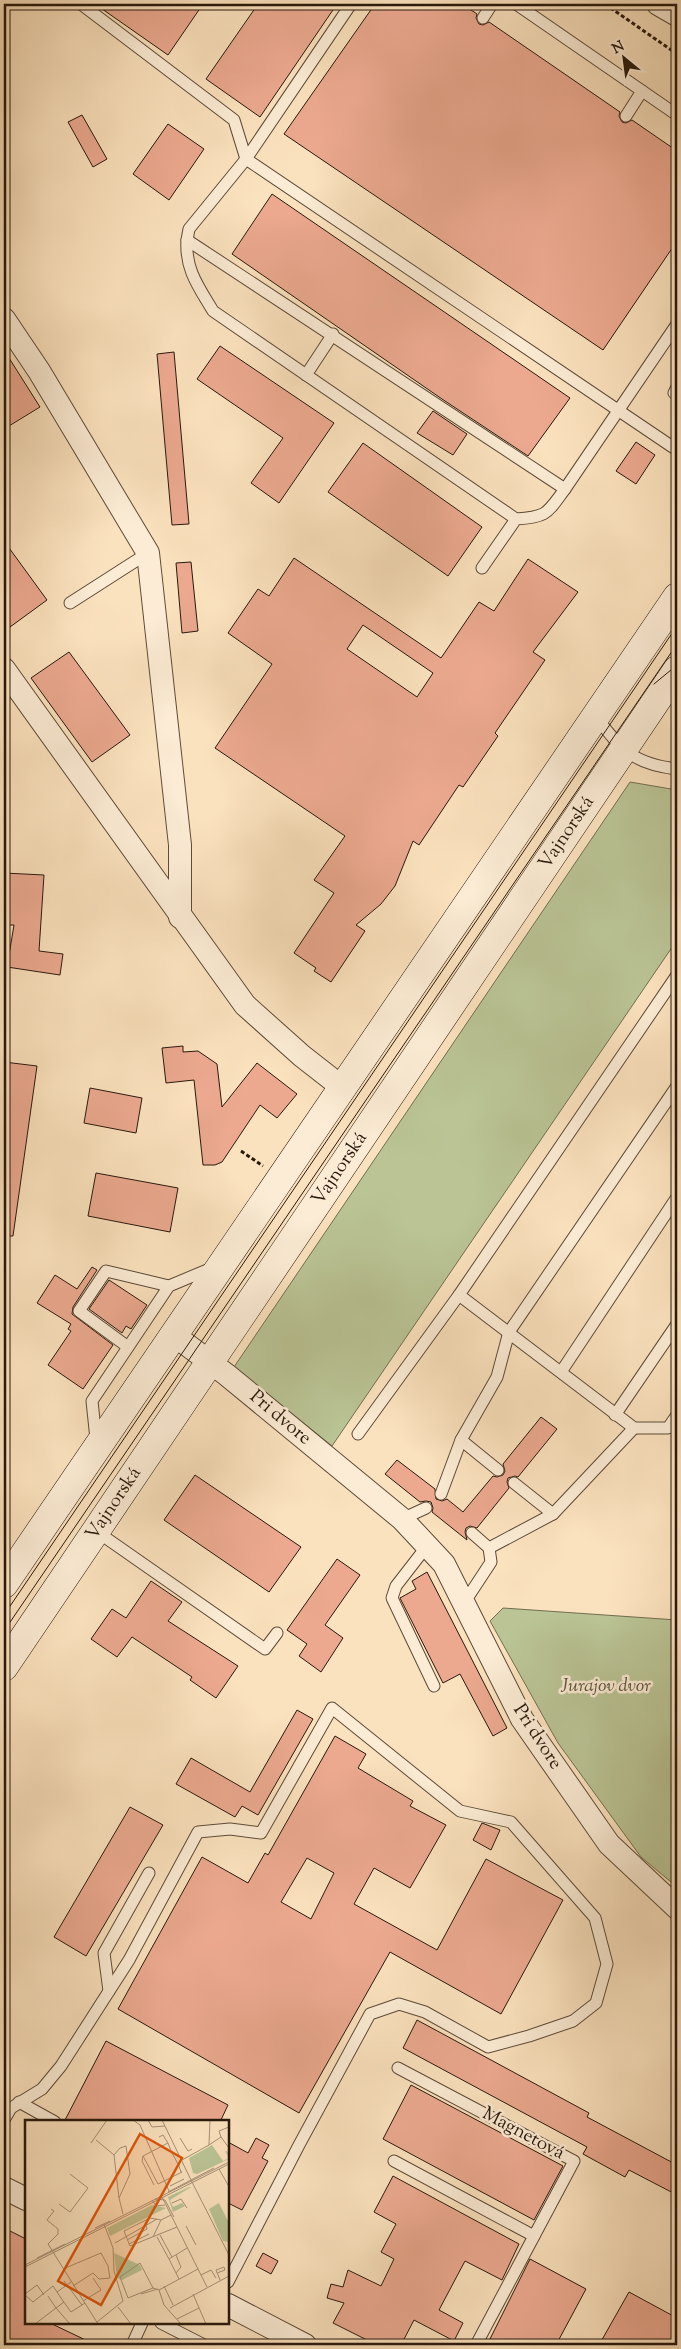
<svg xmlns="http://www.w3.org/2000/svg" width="681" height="2349" viewBox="0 0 681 2349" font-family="'Sorts Mill Goudy',serif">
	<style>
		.green { fill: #bac495; stroke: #716e50 }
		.building { fill: #eca990; stroke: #28180c; fill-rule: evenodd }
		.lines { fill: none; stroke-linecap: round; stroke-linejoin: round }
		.service-casing { stroke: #5d4a38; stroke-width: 13 }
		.minor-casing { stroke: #5d4a38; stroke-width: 24 }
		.secondary-casing { stroke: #28180c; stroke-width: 29 }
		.path { stroke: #28180c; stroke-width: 3; stroke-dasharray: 4 2.5; stroke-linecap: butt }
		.service { stroke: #fcecd5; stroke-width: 11 }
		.minor { stroke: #fcecd5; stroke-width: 22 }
		.secondary { stroke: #fcecd5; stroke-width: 28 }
		.tram { stroke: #28180c; stroke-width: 1 }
		.labels { text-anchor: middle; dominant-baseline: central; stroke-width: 5; stroke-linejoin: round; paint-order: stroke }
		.street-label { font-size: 19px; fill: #28180c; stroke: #fcecd5 }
		.park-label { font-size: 19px; font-style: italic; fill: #5b543c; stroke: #fcecd5 }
		.inset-road { fill: none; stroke: #a79177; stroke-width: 1 }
		.view { fill: #de560c; fill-opacity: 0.15; stroke: #de560c; stroke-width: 2.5 }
		.inset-edge { fill: none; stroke: #28180c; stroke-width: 2.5 }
	</style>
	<rect width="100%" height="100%" fill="#fbe2be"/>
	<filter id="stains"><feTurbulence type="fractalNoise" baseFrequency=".004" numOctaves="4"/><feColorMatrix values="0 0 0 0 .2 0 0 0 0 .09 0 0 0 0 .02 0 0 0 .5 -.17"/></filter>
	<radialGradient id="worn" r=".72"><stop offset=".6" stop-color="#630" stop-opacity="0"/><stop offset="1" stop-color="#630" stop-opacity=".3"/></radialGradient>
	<!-- green -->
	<g class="green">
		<path d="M630 782 677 790V940L332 1446 234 1367Z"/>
		<path d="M503 1608 677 1620V1887L641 1857 558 1743 490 1621Z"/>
	</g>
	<!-- building -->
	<g class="building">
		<path d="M95 4H203L168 55Z"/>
		<path d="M258 4H337L260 117 206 79Z"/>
		<path d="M375 4H462L477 14 476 18 479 24 483 25 489 22 620 112 619 116 622 122 626 123 632 120 677 151V241L603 350 284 134Z"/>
		<path d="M82 115 107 159 93 167 68 122Z"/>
		<path d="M168 124 204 149 169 200 133 174Z"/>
		<path d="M272 194 570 398 528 456 442 399 232 254Z"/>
		<path d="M220 346 334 423 279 503 251 483 283 438 197 379Z"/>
		<path d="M4 350 40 407 4 429Z"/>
		<path d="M174 352 189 524 172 525 157 354Z"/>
		<path d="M433 411 467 434 453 455 417 433Z"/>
		<path d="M636 442 655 455 636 484 616 471Z"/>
		<path d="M363 443 482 527 448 576 328 492Z"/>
		<path d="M4 541 47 600 10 627 4 619Z"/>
		<path d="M294 558 441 658 479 602 494 611 528 559 578 592 533 652 545 660 495 733 498 736 463 787 459 785 419 845 413 841 395 886 381 904 356 925 365 931 331 982 314 971 316 968 294 953 334 893 314 880 345 836 215 748 272 664 228 633 258 589 269 596ZM363 625 433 673 417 697 347 649Z"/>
		<path d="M191 562 198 631 182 633 176 563Z"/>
		<path d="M69 652 130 735 92 762 31 678Z"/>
		<path d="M4 873 44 875 39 951 63 954 60 975 7 967 14 925H4Z"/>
		<path d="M183 1046V1052L198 1051 217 1064 222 1107 257 1063 297 1094 277 1118 260 1105 222 1162 215 1165H203L194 1080 166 1083 162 1048Z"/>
		<path d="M4 1062 37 1066 13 1236H4Z"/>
		<path d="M90 1088 142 1098 136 1133 84 1123Z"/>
		<path d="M96 1173 178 1188 170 1232 88 1216Z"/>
		<path d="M92 1267 97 1270 73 1307 72 1314 113 1345 83 1389 48 1365 71 1331 68 1329 71 1324 37 1303 55 1275 77 1289Z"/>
		<path d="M109 1280 147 1305 131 1329 126 1326 122 1333 89 1309Z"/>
		<path d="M541 1417 557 1429 518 1477 515 1476 508 1478 507 1482 509 1488 477 1528 470 1526 466 1528 465 1532 467 1540 432 1512 433 1508 431 1502 426 1501 420 1502 385 1474 397 1460 435 1489 436 1499 442 1501 447 1499 463 1512 493 1476 497 1477 503 1475 505 1471 503 1464Z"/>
		<path d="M195 1475 301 1547 269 1592 164 1520Z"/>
		<path d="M337 1559 360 1575 325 1625 343 1638 321 1672 299 1656 307 1644 287 1630Z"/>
		<path d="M427 1572 507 1728 493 1736 460 1674 443 1683 400 1598 416 1589 412 1581Z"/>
		<path d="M151 1581 182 1602 168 1621 238 1666 216 1698 190 1680 192 1677 132 1637 117 1657 91 1639 112 1609 126 1618Z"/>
		<path d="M297 1710 313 1719 258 1815 242 1806 235 1817 176 1784 191 1758 250 1792Z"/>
		<path d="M335 1736 366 1754 358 1768 413 1801 410 1806 446 1825 410 1888 374 1868 354 1904 437 1950 486 1859 563 1900 501 2014 390 1952 299 2113 118 2009 202 1857 248 1883 265 1853 268 1855ZM307 1858 334 1873 311 1919 281 1902Z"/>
		<path d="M130 1807 163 1825 86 1956 54 1937Z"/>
		<path d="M482 1823 500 1830 491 1850 473 1840Z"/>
		<path d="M417 2020 589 2113 587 2117 677 2165V2195L629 2170 625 2177 583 2154 587 2147 403 2048Z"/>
		<path d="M106 2041 228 2105 220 2122H64Z"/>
		<path d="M411 2085 563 2166 534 2220 383 2139Z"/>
		<path d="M256 2138 269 2145 262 2158 268 2161 242 2210 228 2203V2142L248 2153Z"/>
		<path d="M393 2176 519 2244 502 2280 465 2261 439 2310 463 2323 454 2341 414 2320 401 2345H377L333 2323 344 2303 327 2298 331 2284 343 2287 348 2270 381 2286 394 2259 381 2252 396 2224 374 2212Z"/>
		<path d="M4 2228 26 2239V2323H50L96 2345H4Z"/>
		<path d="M263 2253 278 2261 271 2274 256 2266Z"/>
		<path d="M530 2259 586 2289 556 2345H487Z"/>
		<path d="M629 2292 677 2318V2345H599Z"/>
	</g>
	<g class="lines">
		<defs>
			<g id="service">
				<path d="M81 4 234 120 246 159 677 450"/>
				<path d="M351 4 246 159 189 229 187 240 565 489 677 324"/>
				<path d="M516 4 677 115"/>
				<path d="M483 18 492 4"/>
				<path d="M626 116 642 91"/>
				<path d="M187 240C185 269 198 286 213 311L516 519"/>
				<path d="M306 375 333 334"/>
				<path d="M674 393 677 387"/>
				<path d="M482 568 516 519C548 517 547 513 565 489"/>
				<path d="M70 603 148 553"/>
				<path d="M596 717C622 750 633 764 677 769"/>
				<path d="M677 975 459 1295 634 1428H668L677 1415"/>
				<path d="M128 1347 79 1311 106 1271 169 1286"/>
				<path d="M561 1372 677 1197"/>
				<path d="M615 1415 677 1324"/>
				<path d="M358 1434 459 1295"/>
				<path d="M96 1439 92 1401 169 1286 212 1268"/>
				<path d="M461 1440 498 1470"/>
				<path d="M514 1483 553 1514 634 1428"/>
				<path d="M441 1494 461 1440 497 1377 509 1332 677 1086"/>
				<path d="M402 1519 426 1508"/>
				<path d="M96 1531 265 1649 277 1633"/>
				<path d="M427 1546 396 1586 392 1598 434 1686"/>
				<path d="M489 1548 553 1514"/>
				<path d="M462 1600 470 1594 491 1562 489 1548 472 1533"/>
				<path d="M109 1991 104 1953 149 1873"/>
				<path d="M398 2068 574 2161 476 2345"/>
				<path d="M19 2102 55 2122"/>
				<path d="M4 2120 11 2108 42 2089 61 2066 129 1960 198 1832 230 1829 261 1833 332 1708 460 1811 511 1822 595 1918 607 1964 596 2003 573 2021 529 2036 488 2047 425 2012 399 2004 370 2014 299 2145 228 2282"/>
				<path d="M394 2161 534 2236"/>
				<path d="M161 2323 204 2345"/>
				<path d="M132 2345 142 2323"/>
			</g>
			<g id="minor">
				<path d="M658 4 677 15"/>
				<path d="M4 319 39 371 148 553 180 845V917"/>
				<path d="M4 669 245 1005 302 1056 343 1088"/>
				<path d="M174 1335 227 1375 402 1519 444 1564 522 1719 609 1844 677 1908"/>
				<path d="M4 2188 26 2199"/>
				<path d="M228 2305 305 2345"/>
			</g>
			<g id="secondary">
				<path d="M4 1584 677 597"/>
				<path d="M4 1667 677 670"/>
			</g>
		</defs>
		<!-- service casing -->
		<use href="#service" class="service-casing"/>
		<!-- minor casing -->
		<use href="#minor" class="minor-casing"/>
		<!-- secondary casing -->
		<use href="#secondary" class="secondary-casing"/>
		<!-- path -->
		<g class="path">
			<path d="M605 4 677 54"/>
			<path d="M241 1151 263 1166"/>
		</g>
		<!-- service -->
		<use href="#service" class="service"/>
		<!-- minor -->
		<use href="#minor" class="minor"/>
		<!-- secondary -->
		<use href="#secondary" class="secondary"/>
		<!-- tram -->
		<g class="tram">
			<path d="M654 684 677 665"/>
			<path d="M4 1615 677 626"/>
			<path d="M4 1631 677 644"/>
		</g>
	</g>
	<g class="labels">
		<!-- street labels -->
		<g class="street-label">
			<text transform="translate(567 833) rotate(-56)">Vajnorská</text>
			<text transform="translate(340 1169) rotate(-56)">Vajnorská</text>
			<text transform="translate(280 1418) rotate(40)">Pri dvore</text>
			<text transform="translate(114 1504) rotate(-56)">Vajnorská</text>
			<text transform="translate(537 1737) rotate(57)">Pri dvore</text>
			<text transform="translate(523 2134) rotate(28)">Magnetová</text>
		</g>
		<!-- park labels -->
		<g class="park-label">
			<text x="606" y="1686">Jurajov dvor</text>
		</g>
	</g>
	<!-- overview -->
	<g transform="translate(25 2120)">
		<rect width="204" height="204" fill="#fbe2be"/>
		<path d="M187 25 198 41 204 38 200 31 204 32V39L172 54 168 53 164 38ZM164 67H166L145 80 148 87 157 83 160 86 148 92 143 77ZM194 83 204 103 203 122 198 121 184 89ZM127 85 141 88 85 116 82 108ZM89 133 115 145 117 150 97 160 92 158Z" fill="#bac495"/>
		<path class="inset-road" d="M108 0 115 5 144 71M123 0 127 7 140 6M137 0 166 60M134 17 138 15 141 20 143 23 146 31 154 46 156 52H157L133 64 118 36 143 23M196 17 194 11 204 7M155 18 163 31 167 29M71 20 89 35M66 23 82 0M184 25 196 17 204 28M118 36 117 41 129 65M157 40 184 25 185 0M194 49 203 65M166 60 204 135M145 66 159 59M143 72 189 48M136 75 182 167M94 78 89 35 95 28 101 26 105 54 94 78 98 94M130 79 140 80 149 97M127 80 131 86 140 85M147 83 156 79 162 88M34 84 45 92 63 68 45 54M26 89 29 91 22 100 33 109V114L23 124 73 204M146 95 136 100 125 98 99 111 105 126 152 107M161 106 171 125M70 108 85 101M135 115 147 137M128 117 136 100M132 117 144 139 162 128M102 120 122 109 121 105M90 123 132 99M104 124 124 114M151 135 156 147 151 153M12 138 40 124M144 139 154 159M0 145 204 42M0 147 204 44M38 149 76 133 83 146 85 158 74 159 68 153 48 166M192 153 200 150 199 147 191 150 195 160M176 155 186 150 191 158M39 161 57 185M46 162 32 172 36 178 46 192 60 183M139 166 148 185M128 168 103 178 95 157 115 143 128 168 134 170M0 174 12 165 19 175M116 174 133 169M168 174 181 204M0 175 8 182 28 166 32 172M23 176 31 188 39 182M58 181 76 170 68 158M93 187 106 204M145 188 204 156M152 199 174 188M72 202 98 181 89 151 88 128 79 104M10 204 31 188 45 204M156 204 139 185 134 170 173 149"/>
		<path class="view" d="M115 14 157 38 76 185 33 161Z"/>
		<rect width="204" height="204" class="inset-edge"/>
	</g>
	<!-- margin -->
	<rect width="681" height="2349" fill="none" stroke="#fbe2be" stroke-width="20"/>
	<rect x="5" y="5" width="671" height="2339" fill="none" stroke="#28180c" stroke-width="2.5"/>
	<rect x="10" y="10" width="661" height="2329" fill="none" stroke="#28180c"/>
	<!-- north arrow -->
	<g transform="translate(624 58) rotate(331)" stroke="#fcecd5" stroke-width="4" paint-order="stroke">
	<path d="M0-4L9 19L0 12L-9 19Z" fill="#28180c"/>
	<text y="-8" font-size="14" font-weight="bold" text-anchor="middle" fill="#28180c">N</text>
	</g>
	<rect width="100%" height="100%" filter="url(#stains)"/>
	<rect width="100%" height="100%" fill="url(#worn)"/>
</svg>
